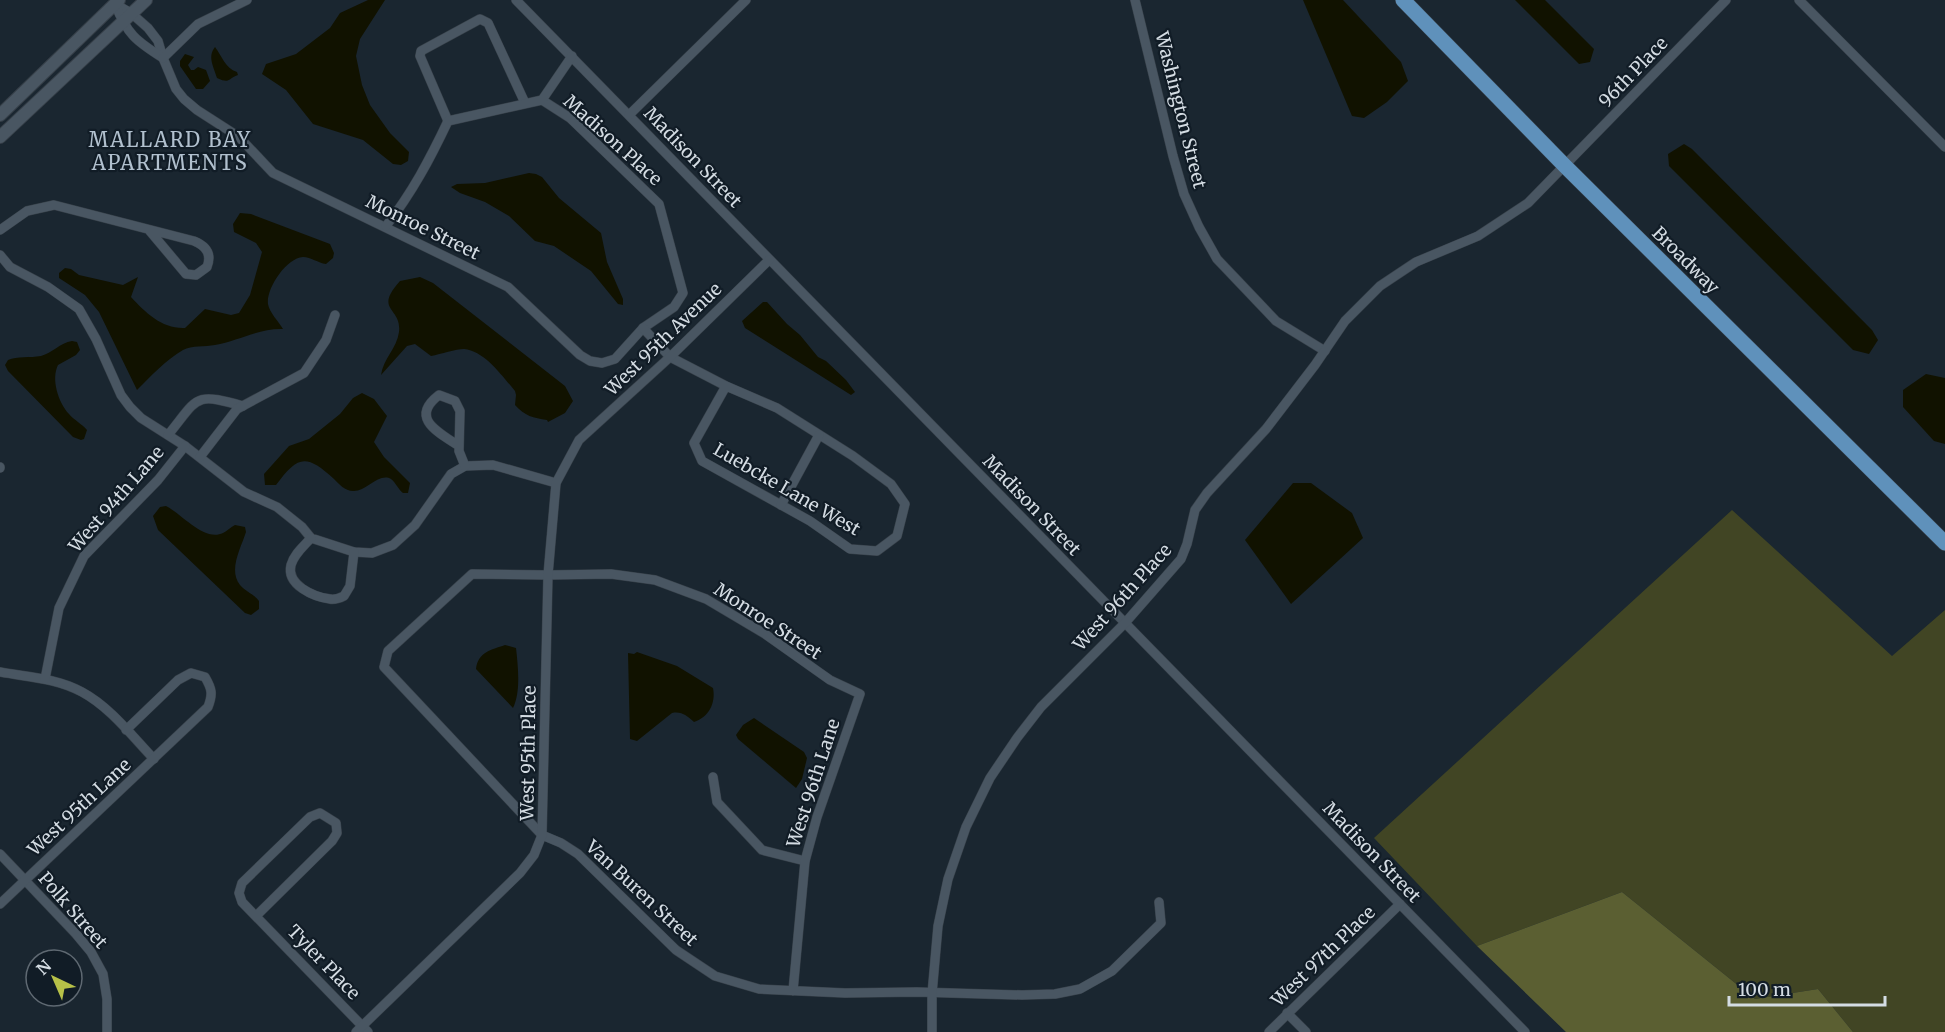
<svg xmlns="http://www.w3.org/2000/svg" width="1945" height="1032" viewBox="0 0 1945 1032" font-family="Merriweather,serif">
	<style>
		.green { fill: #414524 }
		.forest { fill: #5b5f32 }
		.water { fill: #111200 }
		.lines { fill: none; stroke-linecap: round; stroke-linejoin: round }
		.minor-casing { stroke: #374049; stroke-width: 10 }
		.tertiary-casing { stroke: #374049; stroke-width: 14 }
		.primary-casing { stroke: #374049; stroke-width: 16 }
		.minor { stroke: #495662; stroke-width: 9 }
		.tertiary { stroke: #495662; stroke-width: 12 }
		.primary { stroke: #5f91bb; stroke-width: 15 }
		.labels { text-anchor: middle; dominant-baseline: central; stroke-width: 4.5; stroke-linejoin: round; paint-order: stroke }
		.street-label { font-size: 18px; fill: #d4dce3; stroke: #111c26 }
		.neighbourhood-label { font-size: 20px; letter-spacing: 1.5px; fill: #b1c0ce; stroke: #111c26 }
	</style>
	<rect width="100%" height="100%" fill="#1a2630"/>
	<!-- green -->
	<path class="green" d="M1732 510 1892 656 1945 610V1032H1853L1818 989 1755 999 1622 892 1477 946 1374 838Z"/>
	<!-- forest -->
	<path class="forest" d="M1622 892 1755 999 1818 989 1853 1032H1566L1477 946Z"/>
	<!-- water -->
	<g class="water">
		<path d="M368 0H385L360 39 356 56 362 85 370 105 390 133 409 152 408 161 401 165 393 164 363 140 313 124 286 90 262 74 266 64 296 54 330 28 340 13Z"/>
		<path d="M1303 0H1343L1401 62 1408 81 1387 102 1364 118 1352 116Z"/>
		<path d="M1515 0H1545L1594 49 1590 62 1579 64Z"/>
		<path d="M215 47C222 56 225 68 237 72L238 75C227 79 230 84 217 78 214 67 207 57 215 47Z"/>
		<path d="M185 54 194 57 188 65 191 70H194L198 67 206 70 210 81 203 89H196L180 66V61Z"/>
		<path d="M1684 144 1692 149 1872 330 1878 340 1869 354 1853 350 1669 166 1668 154Z"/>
		<path d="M529 173 536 174 542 177 559 198 601 233 607 262 623 299V305L618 304 591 271 554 246 535 241 509 216 485 202 460 193 451 187 457 184 485 183Z"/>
		<path d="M240 213 251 214 330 244 334 253 333 258 326 264C318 263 311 257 303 257 286 258 266 289 268 304 269 312 279 322 283 329 260 328 238 341 215 345 205 347 192 345 183 350 166 360 151 376 137 390L99 312 85 295 59 278V273L65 268 71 269 79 275 123 285 138 277 131 297C146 313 162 329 185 328L205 309 231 315 239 313 250 295 262 252 256 243 234 232 233 224Z"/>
		<path d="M420 277 433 283 565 386 573 401 565 413 548 422 547 420C533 418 525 416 515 405L516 395 515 391C502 376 485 351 464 349 456 349 441 354 431 356L415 344 407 346 381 375C383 359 397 348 399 332 402 307 373 311 400 281Z"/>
		<path d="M763 302H767L787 324 800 335 818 357 826 361 846 380 855 392 851 395 745 328 742 321Z"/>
		<path d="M72 341 77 342 80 350 76 355 58 365C51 379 58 402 69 414 74 420 82 424 87 430L84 439 81 440 73 437 8 371 5 365 8 360C17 356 30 358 41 356 52 353 60 343 72 341Z"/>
		<path d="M1926 374 1945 378V444L1934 441 1903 407V390Z"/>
		<path d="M362 393 374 399 387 416 374 442 384 457 410 483 408 493H403C398 489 396 483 391 479 379 472 366 492 353 491 345 491 339 484 334 479 305 452 297 457 276 485H265L264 474 289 446 309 439 340 414 353 398Z"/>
		<path d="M1293 483H1311L1352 513 1363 538 1291 604 1245 540Z"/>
		<path d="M166 506C182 514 204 542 223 533 227 531 231 527 235 525L245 527 246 532C241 548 228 570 240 585 246 592 254 594 259 601V609L251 615 245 613 158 530 153 516 160 507Z"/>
		<path d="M505 645 516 648C518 666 521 692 513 708L476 669C478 652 491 650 505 645Z"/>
		<path d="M637 652 677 666 713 688C716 703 709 717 694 722 687 716 682 711 672 713L637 741 630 739 628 653 634 654Z"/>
		<path d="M754 718 804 752 807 758 802 779 796 788 738 739 736 735 743 725Z"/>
	</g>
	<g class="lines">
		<defs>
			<g id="minor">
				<path d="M516 0 1525 1032"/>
				<path d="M1135 0 1173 156 1184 194 1199 227 1217 259 1276 321 1325 351"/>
				<path d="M1799 0 1945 147"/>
				<path d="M115 4 131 13 148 28 158 41 163 58 176 89 184 99 197 110 239 137 273 173 508 287 580 355 590 361 602 363 615 359 643 328 674 307 683 293 659 204 570 118 542 100"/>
				<path d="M115 4C127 34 136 41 163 58"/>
				<path d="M163 58 198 24 247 0"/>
				<path d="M629 115 746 0"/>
				<path d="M448 121 420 56 421 51 480 19 488 23 525 103"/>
				<path d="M386 226C412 193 430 159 448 121L542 100 572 56"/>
				<path d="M0 230 27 211 54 205 194 241C206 246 212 254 207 267L196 275 186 274 149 230"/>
				<path d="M0 255 10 267 48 287 79 309 96 339 121 395 130 407 141 418 185 446 244 492 277 507 302 527 311 538 354 552 372 553 393 545 415 525 451 474 465 466 493 465 556 483"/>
				<path d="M643 328 670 357 726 386 777 408 853 456 891 484 905 504 897 536 877 551 850 549 810 521 702 461 694 443 726 386"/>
				<path d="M168 435C199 397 193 392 243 406"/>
				<path d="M459 446C438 432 409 418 439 395L455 401 460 411 459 451 465 466"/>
				<path d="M200 457 237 409 304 373 326 340 335 315"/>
				<path d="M0 467V468"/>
				<path d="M781 505 819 435"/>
				<path d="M311 538C304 546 294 554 291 565 286 585 314 597 330 599 335 600 340 598 344 596L350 586 354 552"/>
				<path d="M0 672C27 677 57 678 82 692 110 707 132 736 154 759"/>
				<path d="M45 679 59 608 84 556 158 480 185 446"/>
				<path d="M713 777 717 802 762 850 805 861"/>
				<path d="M0 854 76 934 91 952 103 974 107 999V1032"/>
				<path d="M0 904 208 707C213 694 212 689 205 677L191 673 178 680 126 730"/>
				<path d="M256 916 332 841 337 833 336 823 320 813 310 817 242 883 239 893 242 902 368 1032"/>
				<path d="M793 991 805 861 817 817 860 694 830 680 765 634 706 599 655 580 611 574 548 575 472 574 388 651 384 667 542 835 561 843 578 854 676 950 715 976 759 989 845 993 917 992 1022 995 1055 994 1080 989 1112 971 1161 923 1159 902"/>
				<path d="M1287 1013 1306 1032"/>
				<path d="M356 1032 520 873 534 855 542 835 548 575 556 483 579 440 670 357 769 260"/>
				<path d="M932 1032V994L938 926 948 879 966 827 990 778 1017 738 1041 707 1125 623 1181 559 1187 544 1195 510 1207 493 1266 429 1315 365 1345 321 1380 286 1416 262 1478 236 1528 203 1726 0"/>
				<path d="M1269 1032 1400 904"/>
			</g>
			<g id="tertiary">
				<path d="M0 115 119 0"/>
				<path d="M0 137 146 0"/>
			</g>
			<path id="primary" d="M1403 0 1565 166 1945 543"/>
		</defs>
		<!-- minor casing -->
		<use href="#minor" class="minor-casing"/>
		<!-- tertiary casing -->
		<use href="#tertiary" class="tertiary-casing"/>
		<!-- primary casing -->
		<use href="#primary" class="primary-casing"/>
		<!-- minor -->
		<use href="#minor" class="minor"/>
		<!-- tertiary -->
		<use href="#tertiary" class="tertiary"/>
		<!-- primary -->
		<use href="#primary" class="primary"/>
	</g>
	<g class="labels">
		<!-- street labels -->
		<g class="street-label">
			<text transform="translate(1633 72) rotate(-46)">96th Place</text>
			<text transform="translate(1181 110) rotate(76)">Washington Street</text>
			<text transform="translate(613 140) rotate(42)">Madison Place</text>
			<text transform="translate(693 157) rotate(46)">Madison Street</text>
			<text transform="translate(423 227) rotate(26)">Monroe Street</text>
			<text transform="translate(1686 260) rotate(45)">Broadway</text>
			<text transform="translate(663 339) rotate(-44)">West 95th Avenue</text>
			<text transform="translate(787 489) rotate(30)">Luebcke Lane West</text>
			<text transform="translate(116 499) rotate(-49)">West 94th Lane</text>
			<text transform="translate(1032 505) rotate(46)">Madison Street</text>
			<text transform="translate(1122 597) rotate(-48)">West 96th Place</text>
			<text transform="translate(768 621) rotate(33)">Monroe Street</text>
			<text transform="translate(528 753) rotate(-89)">West 95th Place</text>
			<text transform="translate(813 783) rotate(-72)">West 96th Lane</text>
			<text transform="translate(79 807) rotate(-43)">West 95th Lane</text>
			<text transform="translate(1372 852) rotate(46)">Madison Street</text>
			<text transform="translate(642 893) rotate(43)">Van Buren Street</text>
			<text transform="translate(73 910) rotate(49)">Polk Street</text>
			<text transform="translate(1323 956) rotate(-44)">West 97th Place</text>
			<text transform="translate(324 962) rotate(46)">Tyler Place</text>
		</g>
		<!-- neighbourhood labels -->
		<g class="neighbourhood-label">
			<text x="170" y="139">MALLARD BAY<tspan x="170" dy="23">APARTMENTS</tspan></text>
		</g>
	</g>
	<!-- north arrow -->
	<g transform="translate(54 978) rotate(316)"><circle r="28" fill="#111c26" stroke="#5f6972" stroke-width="1.5"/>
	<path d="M0-4.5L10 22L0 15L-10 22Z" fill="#b7c148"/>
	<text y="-9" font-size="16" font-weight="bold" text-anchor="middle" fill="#d4dce3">N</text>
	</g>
	<!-- scale -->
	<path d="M1729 996v9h156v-9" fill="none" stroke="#d4dce3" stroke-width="3"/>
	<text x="1738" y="996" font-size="18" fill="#d4dce3" stroke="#111c26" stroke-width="4.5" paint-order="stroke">100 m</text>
</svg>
